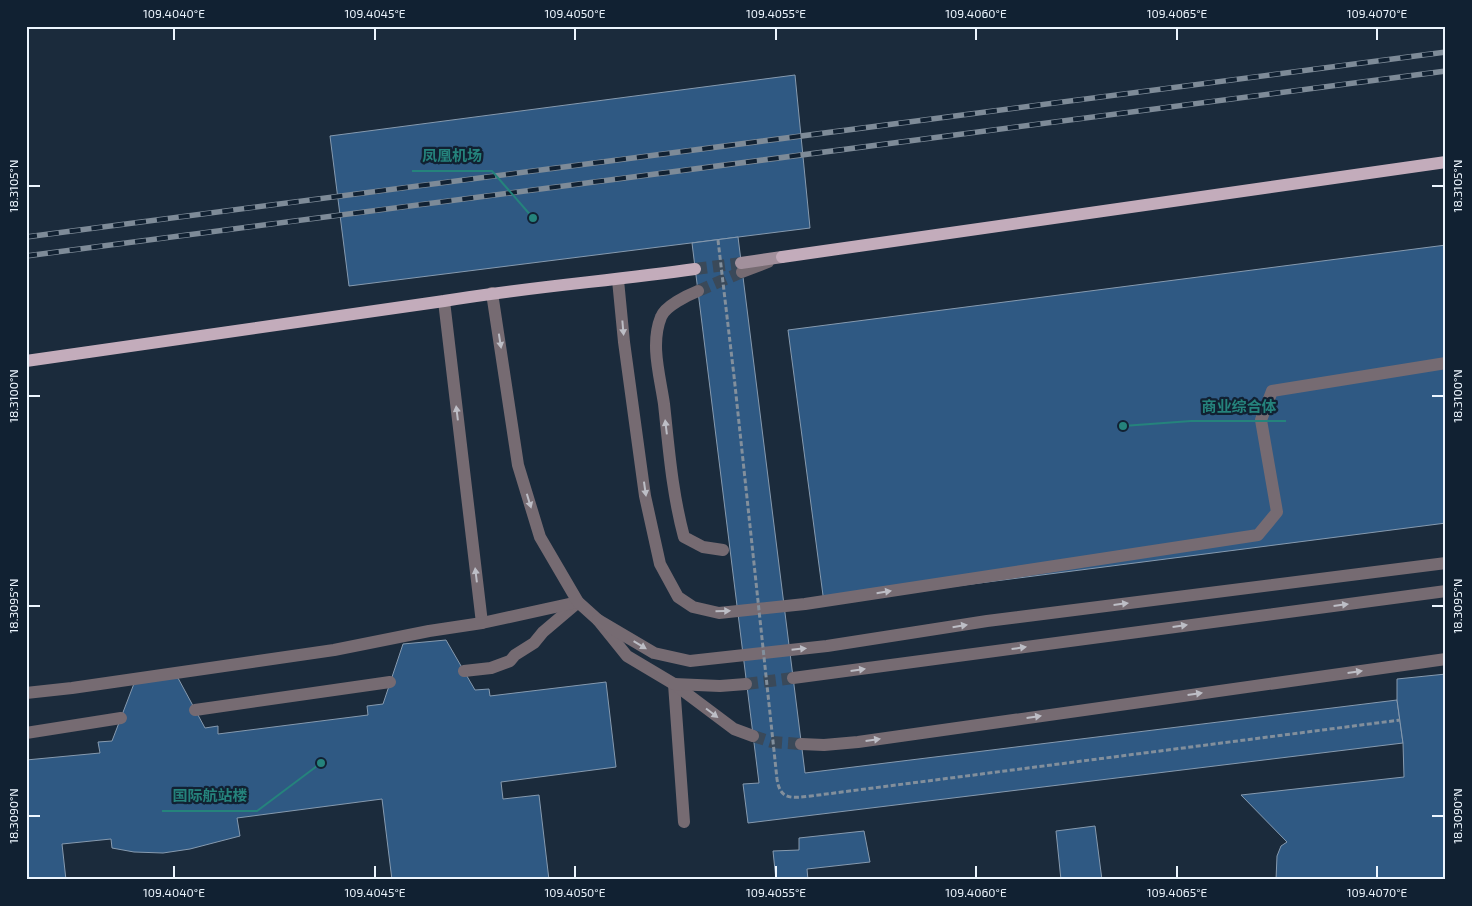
<svg xmlns="http://www.w3.org/2000/svg" width="1472" height="906" viewBox="0 0 1472 906" font-family="'Exo 2','Noto Sans SC',sans-serif">
	<style>
		.building { fill: #2f5983; stroke: #869aaf }
		.lines { fill: none; stroke-linecap: round; stroke-linejoin: round }
		.street-tunnel { stroke: #3a4959; stroke-width: 12; stroke-dasharray: 12 6; stroke-linecap: butt }
		.secondary-tunnel { stroke: #3a4959; stroke-width: 12; stroke-dasharray: 12 6; stroke-linecap: butt }
		.lane { stroke: #766b72; stroke-width: 12 }
		.street { stroke: #766b72; stroke-width: 12 }
		.secondary { stroke: #a2909c; stroke-width: 12 }
		.primary { stroke: #c3acbb; stroke-width: 12 }
		.rail-casing { stroke: #7e8b98; stroke-width: 5.5 }
		.rail { stroke: #112132; stroke-width: 4; stroke-dasharray: 11; stroke-linecap: butt }
		.path-bridge { stroke: #828f9c; stroke-width: 3; stroke-dasharray: 5 2.5; stroke-linecap: butt }
		.oneway { fill: #bdbec6 }
		.ticks { fill: none; stroke: #ecf5fe; stroke-width: 2 }
		.leader { fill: none; stroke: #25837c; stroke-width: 2 }
		.callout-dot { fill: #25837c; stroke: #112132; stroke-width: 2 }
		.callout-label { font-size: 15px; text-anchor: middle; font-weight: bold; fill: #25837c; stroke: #112132; stroke-width: 4.5; stroke-linejoin: round; paint-order: stroke }
		.neatline { fill: none; stroke: #ecf5fe; stroke-width: 2 }
		.ticks-label { font-size: 12px; text-anchor: middle; fill: #ecf5fe }
	</style>
	<rect width="100%" height="100%" fill="#1b2b3c"/>
	<!-- building -->
	<g class="building">
		<path d="M795 75 810 228 349 286 330 136Z"/>
		<path d="M738 237 805 773 1397 700 1403 743 748 823 743 784 759 783 692 243Z"/>
		<path d="M1446 245V523L824 603 788 330Z"/>
		<path d="M446 640 475 690 489 689 490 696 606 682 616 767 501 782 503 799 539 795 549 880H392L382 799 237 818 240 836 190 849 163 853 134 852 112 848 111 839 62 844 66 880H26V760L100 753 98 742 112 741 135 681 178 678 205 728 218 726V734L368 715 367 706 383 704 403 644Z"/>
		<path d="M1446 674V880H1276L1277 856 1281 846 1287 842 1241 795 1404 777 1403 743 1397 700V679Z"/>
		<path d="M1095 826 1102 880H1061L1056 831Z"/>
		<path d="M864 831 870 862 807 869 808 880H776L773 851 799 850V838Z"/>
	</g>
	<g class="lines">
		<!-- street-tunnel -->
		<g class="street-tunnel">
			<path d="M698 291 742 272"/>
			<path d="M746 684 793 678"/>
			<path d="M753 736 772 742 801 744"/>
		</g>
		<!-- secondary-tunnel -->
		<path class="secondary-tunnel" d="M695 269 741 263"/>
		<!-- lane -->
		<g class="lane">
			<path d="M618 280 624 342 645 496 660 564 678 597 693 607 719 613 805 604 1258 535 1277 512 1261 420 1272 391 1446 363"/>
			<path d="M444 301 482 623"/>
			<path d="M464 671 491 668 510 661 515 655 534 643 543 632 576 604"/>
			<path d="M674 684 684 822"/>
			<path d="M26 693 72 688 334 650 429 631 482 623 578 602"/>
			<path d="M195 710 390 682"/>
			<path d="M26 733 121 718"/>
		</g>
		<!-- street -->
		<g class="street">
			<path d="M742 272 768 262"/>
			<path d="M698 291C688 295 665 306 661 317 650 344 660 376 664 404 669 450 672 492 684 537L703 547 723 550"/>
			<path d="M492 293 518 465 540 537 578 602 598 620 627 656 674 684 734 729 753 736"/>
			<path d="M598 620 654 653 690 661 827 646 987 621 1446 563"/>
			<path d="M793 678 1446 591"/>
			<path d="M674 684 720 686 746 684"/>
			<path d="M801 744 824 745 858 742 1446 659"/>
		</g>
		<!-- secondary -->
		<path class="secondary" d="M741 263 782 257"/>
		<!-- primary -->
		<g class="primary">
			<path d="M782 257 1446 162"/>
			<path d="M26 361 444 301C527 287 611 281 695 269"/>
		</g>
		<defs>
			<g id="rail">
				<path d="M26 237 1446 52"/>
				<path d="M26 256 1446 71"/>
			</g>
		</defs>
		<!-- rail casing -->
		<use href="#rail" class="rail-casing"/>
		<!-- rail -->
		<use href="#rail" class="rail"/>
		<!-- path-bridge -->
		<path class="path-bridge" d="M718 240 734 376 777 779C780 801 793 798 811 796L1400 720"/>
	</g>
	<!-- one-way arrows -->
	<defs><path id="oneway-solid" d="M-6-.8H1V-3.2L6.5 0L1 3.2V.8H-6Z" transform="scale(1.25)"/></defs>
	<g class="oneway">
		<use href="#oneway-solid" transform="translate(623 328) rotate(85)"/>
		<use href="#oneway-solid" transform="translate(500 341) rotate(81)"/>
		<use href="#oneway-solid" transform="translate(457 413) rotate(-97)"/>
		<use href="#oneway-solid" transform="translate(666 427) rotate(-97)"/>
		<use href="#oneway-solid" transform="translate(645 489) rotate(82)"/>
		<use href="#oneway-solid" transform="translate(529 501) rotate(73)"/>
		<use href="#oneway-solid" transform="translate(476 575) rotate(-97)"/>
		<use href="#oneway-solid" transform="translate(884 592) rotate(-9)"/>
		<use href="#oneway-solid" transform="translate(1121 604) rotate(-7)"/>
		<use href="#oneway-solid" transform="translate(1341 605) rotate(-7)"/>
		<use href="#oneway-solid" transform="translate(723 611) rotate(-1)"/>
		<use href="#oneway-solid" transform="translate(960 626) rotate(-9)"/>
		<use href="#oneway-solid" transform="translate(1180 626) rotate(-8)"/>
		<use href="#oneway-solid" transform="translate(640 645) rotate(31)"/>
		<use href="#oneway-solid" transform="translate(1019 648) rotate(-8)"/>
		<use href="#oneway-solid" transform="translate(799 649) rotate(-6)"/>
		<use href="#oneway-solid" transform="translate(858 670) rotate(-8)"/>
		<use href="#oneway-solid" transform="translate(1355 672) rotate(-8)"/>
		<use href="#oneway-solid" transform="translate(1195 694) rotate(-8)"/>
		<use href="#oneway-solid" transform="translate(712 713) rotate(37)"/>
		<use href="#oneway-solid" transform="translate(1034 717) rotate(-8)"/>
		<use href="#oneway-solid" transform="translate(873 740) rotate(-8)"/>
	</g>
	<!-- ticks -->
	<path class="ticks" d="M174 28V40M375 28V40M575 28V40M776 28V40M976 28V40M1177 28V40M1377 28V40M28 186H40M1432 186H1444M28 396H40M1432 396H1444M28 606H40M1432 606H1444M28 816H40M1432 816H1444M174 866V878M375 866V878M575 866V878M776 866V878M976 866V878M1177 866V878M1377 866V878"/>
	<!-- callouts -->
	<path class="leader" d="M533 218L492 171H412M1123 426L1191 421H1286M321 763L257 811H162"/>
	<g class="callout-dot">
		<circle cx="533" cy="218" r="5"/>
		<circle cx="1123" cy="426" r="5"/>
		<circle cx="321" cy="763" r="5"/>
	</g>
	<g class="callout-label">
		<text x="452" y="161">凤凰机场</text>
		<text x="1239" y="412">商业综合体</text>
		<text x="210" y="801">国际航站楼</text>
	</g>
	<!-- border -->
	<rect width="1472" height="906" fill="none" stroke="#112132" stroke-width="55"/>
	<rect x="28" y="28" width="1416" height="850" class="neatline"/>
	<g class="ticks-label">
		<text x="174" y="18">109.4040°E</text>
		<text x="375" y="18">109.4045°E</text>
		<text x="575" y="18">109.4050°E</text>
		<text x="776" y="18">109.4055°E</text>
		<text x="976" y="18">109.4060°E</text>
		<text x="1177" y="18">109.4065°E</text>
		<text x="1377" y="18">109.4070°E</text>
		<text transform="translate(14 186) rotate(-90)" y="4">18.3105°N</text>
		<text transform="translate(1458 186) rotate(-90)" y="4">18.3105°N</text>
		<text transform="translate(14 396) rotate(-90)" y="4">18.3100°N</text>
		<text transform="translate(1458 396) rotate(-90)" y="4">18.3100°N</text>
		<text transform="translate(14 606) rotate(-90)" y="4">18.3095°N</text>
		<text transform="translate(1458 606) rotate(-90)" y="4">18.3095°N</text>
		<text transform="translate(14 816) rotate(-90)" y="4">18.3090°N</text>
		<text transform="translate(1458 816) rotate(-90)" y="4">18.3090°N</text>
		<text x="174" y="897">109.4040°E</text>
		<text x="375" y="897">109.4045°E</text>
		<text x="575" y="897">109.4050°E</text>
		<text x="776" y="897">109.4055°E</text>
		<text x="976" y="897">109.4060°E</text>
		<text x="1177" y="897">109.4065°E</text>
		<text x="1377" y="897">109.4070°E</text>
	</g>
</svg>
